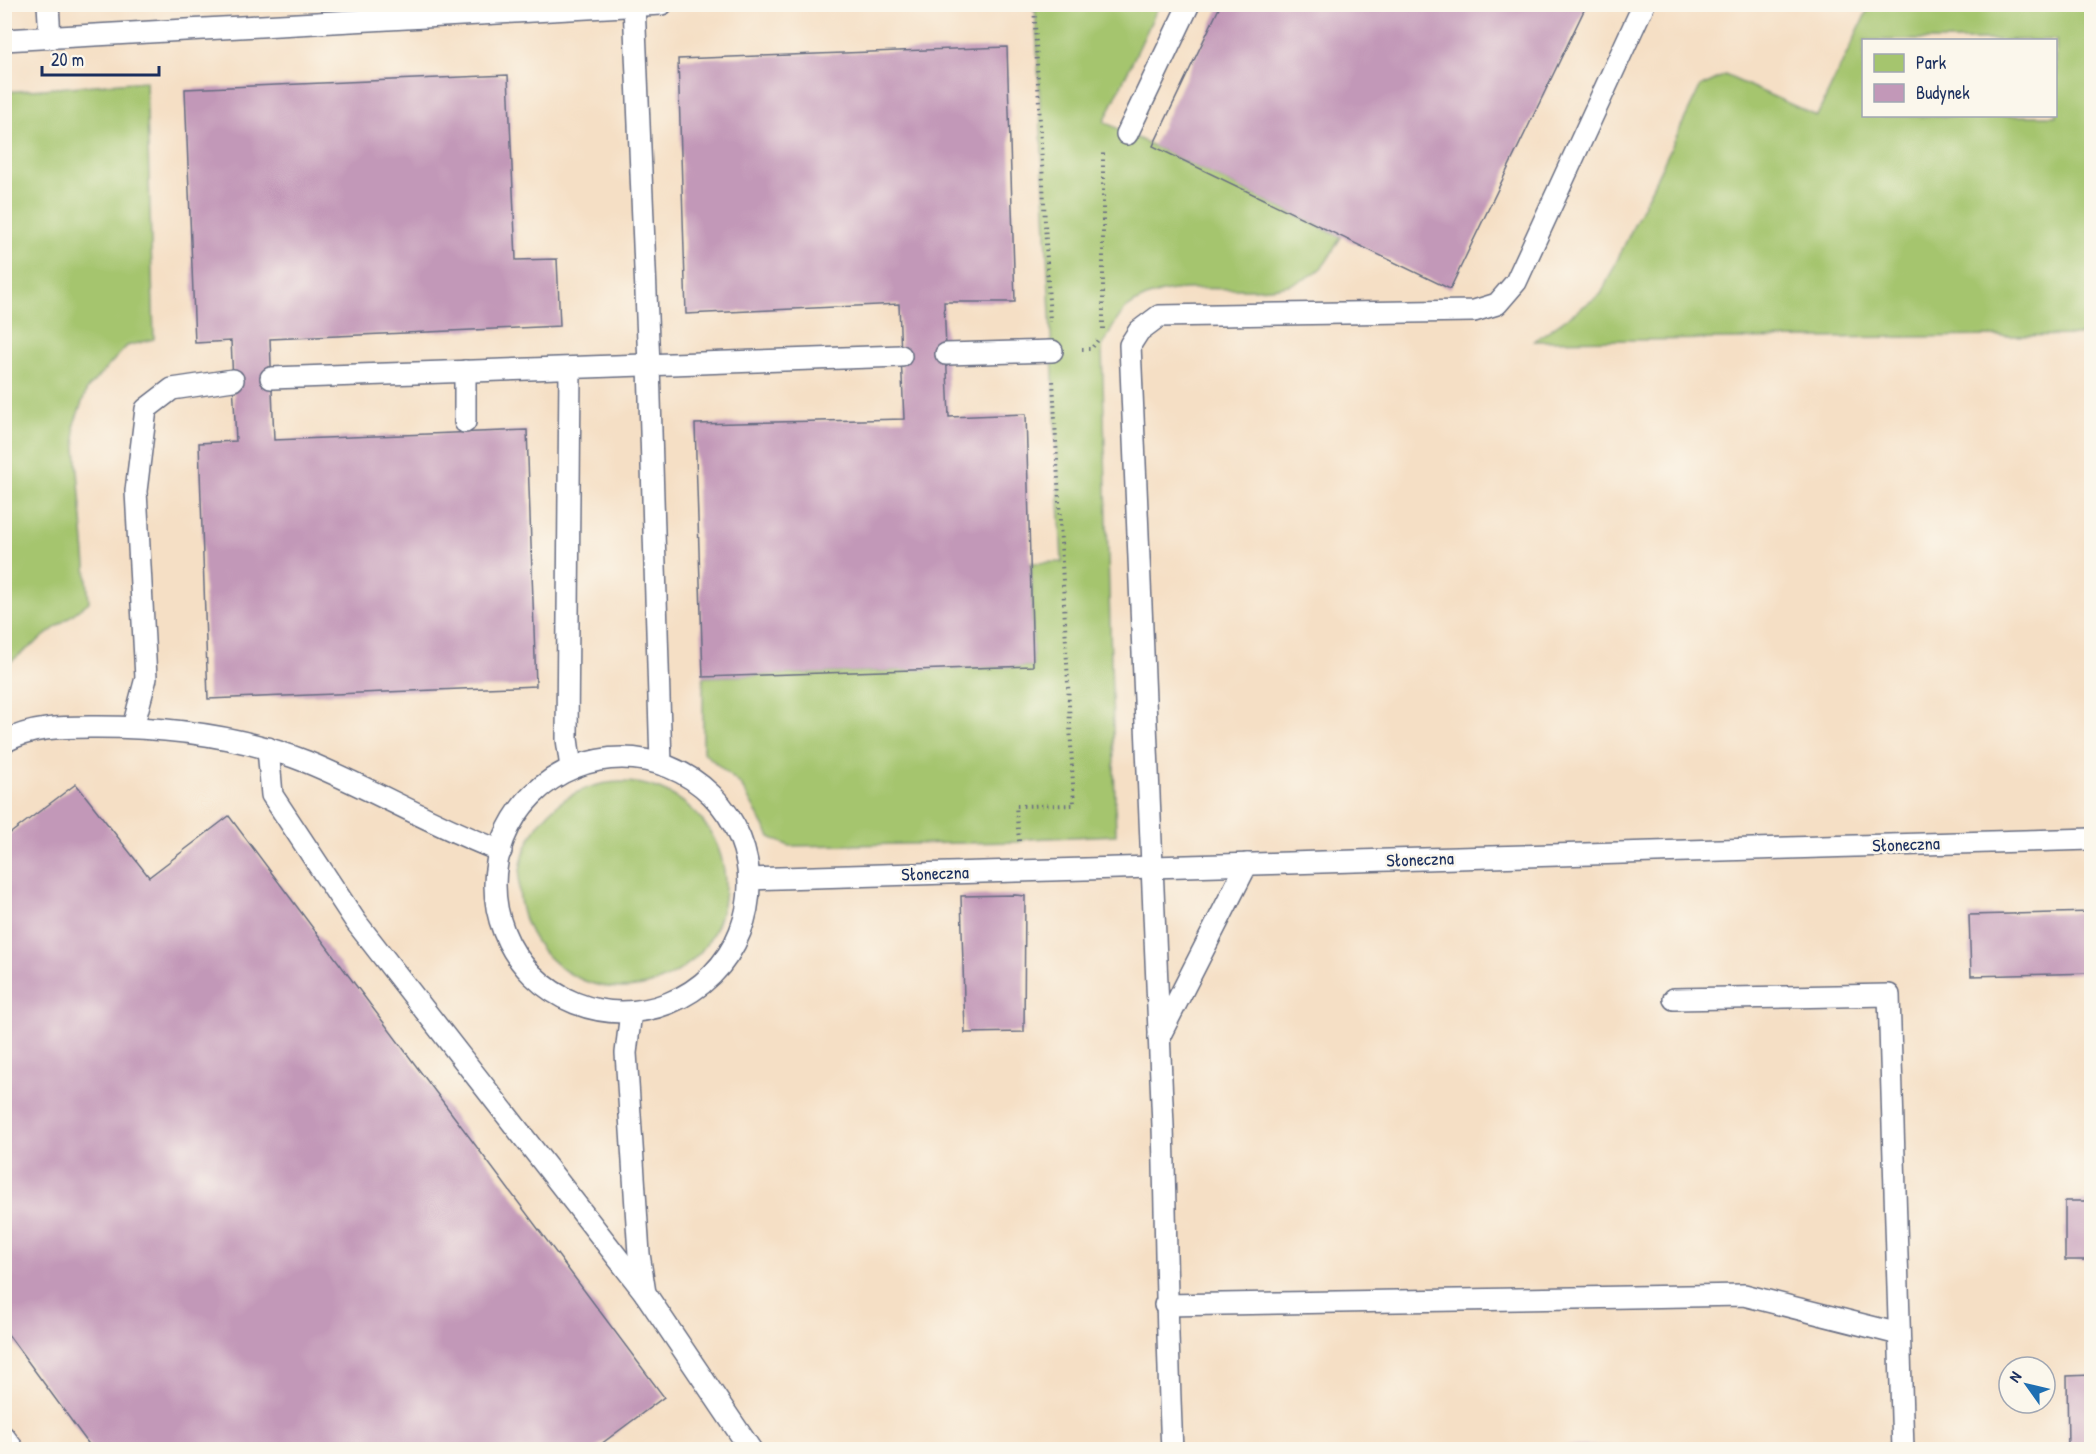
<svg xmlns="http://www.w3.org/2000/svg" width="2096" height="1454" viewBox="0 0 2096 1454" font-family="'Patrick Hand',sans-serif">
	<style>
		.green { fill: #a5c56e; stroke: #607a66; stroke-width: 1.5; fill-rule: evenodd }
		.building { fill: #c298b8 }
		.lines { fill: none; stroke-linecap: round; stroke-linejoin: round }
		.lane-casing { stroke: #676d82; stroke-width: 24 }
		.path { stroke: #676d82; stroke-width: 4; stroke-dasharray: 1.5 4.5; stroke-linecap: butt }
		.lane { stroke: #fff; stroke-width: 21 }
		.labels { text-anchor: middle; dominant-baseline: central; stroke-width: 5; stroke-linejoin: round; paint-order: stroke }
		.street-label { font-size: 18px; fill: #1b2f5e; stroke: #fbf7ec }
	</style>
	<rect width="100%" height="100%" fill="#fbf7ec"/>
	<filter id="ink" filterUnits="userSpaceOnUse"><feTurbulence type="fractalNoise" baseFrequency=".0167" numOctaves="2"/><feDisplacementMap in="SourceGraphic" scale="12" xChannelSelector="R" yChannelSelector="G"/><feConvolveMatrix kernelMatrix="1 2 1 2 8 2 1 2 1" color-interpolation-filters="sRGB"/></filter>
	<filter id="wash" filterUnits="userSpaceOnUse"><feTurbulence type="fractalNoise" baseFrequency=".008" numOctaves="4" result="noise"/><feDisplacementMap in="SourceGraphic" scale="24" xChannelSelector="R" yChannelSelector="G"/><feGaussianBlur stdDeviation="1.35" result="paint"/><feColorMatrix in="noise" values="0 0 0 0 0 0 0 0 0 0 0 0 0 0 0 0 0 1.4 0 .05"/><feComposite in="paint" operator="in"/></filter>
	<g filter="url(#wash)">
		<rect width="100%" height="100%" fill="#f5dfc5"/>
		<!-- green -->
		<g class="green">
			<path d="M1035 5H1159L1104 122 1341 237C1335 246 1329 260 1321 268 1271 313 1182 265 1127 308 1117 316 1109 335 1102 347L1116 835 1027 839 1019 842 789 846 770 837 741 785 703 752V677L1033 666 1031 563 1062 562Z"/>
			<path d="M1870 5H2091V335L1534 341 1601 294 1700 87 1725 75 1817 116ZM1864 40H2056V116H1864Z"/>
			<path d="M146 81 154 339 127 346 87 389 74 424 89 602 5 666V92Z"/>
			<circle cx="622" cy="885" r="103"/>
		</g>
		<g id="blocks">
			<!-- building -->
			<g class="building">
				<path d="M1221 4H1587L1450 289 1153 146Z"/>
				<path d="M1007 47 1015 302H944L949 417 1026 414 1033 666 703 677 695 424 904 419 901 356 899 304 686 314 678 59Z"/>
				<path d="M508 75 516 260 557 259 560 326 270 339 274 440 527 430 536 686 208 699 199 443 236 441 231 341 195 343 185 89Z"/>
				<path d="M76 784 149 877 229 816 664 1397 593 1450H93L4 1329V838Z"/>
				<path d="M1015 895 1025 896 1024 1032 965 1033 961 896Z"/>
				<path d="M2092 912V973L1971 976 1969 915Z"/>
				<path d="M2088 1196H2092V1270L2089 1260H2065V1201H2088Z"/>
				<path d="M2092 1375V1450H2068L2067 1376Z"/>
				<path d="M1644 1445V1450H1490V1447Z"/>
			</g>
		</g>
	</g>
	<g filter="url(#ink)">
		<use href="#blocks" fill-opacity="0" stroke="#676d82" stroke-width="1.5"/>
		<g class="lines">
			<defs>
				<g id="lane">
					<path d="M48 4 50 38"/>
					<path d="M634 4 649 365 661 764"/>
					<path d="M4 40 662 4"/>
					<path d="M1127 134 1189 4"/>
					<path d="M946 354 1052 351"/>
					<path d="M570 368 567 739 571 768"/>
					<path d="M271 378 901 356"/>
					<path d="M465 422V371"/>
					<path d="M133 727 146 678 136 491 146 409 172 389 233 380"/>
					<path d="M4 742C32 726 66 727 97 727 167 727 242 736 307 762 373 789 434 826 501 851"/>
					<path d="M268 748 272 795 356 922 645 1293"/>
					<circle cx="622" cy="885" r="127"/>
					<path d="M749 879 2092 839"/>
					<path d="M1674 999 1889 995 1903 1450"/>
					<path d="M631 1012 626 1053 639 1254 645 1293 751 1450"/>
					<path d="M1159 1037 1247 864"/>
					<path d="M1165 1305 1744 1295 1899 1334"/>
					<path d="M4 1437 14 1450"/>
					<path d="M1172 1450C1167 1342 1166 1234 1163 1126L1130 345 1139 331 1159 316 1474 311 1497 304 1516 282 1644 4"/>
				</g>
			</defs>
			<!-- lane casing -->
			<use href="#lane" class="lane-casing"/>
			<!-- path -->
			<g class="path">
				<path d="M1034 4 1050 322"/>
				<path d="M1103 329V153"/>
				<path d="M1082 349H1091L1098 340"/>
				<path d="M1019 841 1016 806 1074 805 1053 380"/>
			</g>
			<!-- lane -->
			<use href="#lane" class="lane"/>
		</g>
	</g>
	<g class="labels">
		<!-- street labels -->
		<g class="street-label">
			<text transform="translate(1906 844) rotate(-2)">Słoneczna</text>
			<text transform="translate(1420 859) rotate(-2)">Słoneczna</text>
			<text transform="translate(935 873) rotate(-2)">Słoneczna</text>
		</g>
	</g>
	<!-- margin -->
	<rect width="2096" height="1454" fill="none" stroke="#fbf7ec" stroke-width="24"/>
	<!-- legend -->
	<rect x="1862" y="39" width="195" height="78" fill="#fbf7ec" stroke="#a1a7b3" stroke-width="1.5"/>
	<rect x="1874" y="54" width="30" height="18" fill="#a5c56e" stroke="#a1a7b3" stroke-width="1.5"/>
	<text x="1916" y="69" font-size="18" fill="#1b2f5e">Park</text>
	<rect x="1874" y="84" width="30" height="18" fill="#c298b8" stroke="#a1a7b3" stroke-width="1.5"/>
	<text x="1916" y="99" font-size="18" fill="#1b2f5e">Budynek</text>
	<!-- north arrow -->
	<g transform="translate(2027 1385) rotate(304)"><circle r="28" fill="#fbf7ec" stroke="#a1a7b3" stroke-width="1.5"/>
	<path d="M0-4.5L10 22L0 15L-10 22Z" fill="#1f6fb2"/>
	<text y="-9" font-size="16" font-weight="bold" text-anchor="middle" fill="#1b2f5e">N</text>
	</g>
	<!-- scale -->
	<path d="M42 66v9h117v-9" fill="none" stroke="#1b2f5e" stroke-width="3"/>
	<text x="51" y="66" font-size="18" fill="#1b2f5e" stroke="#fbf7ec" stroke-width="4.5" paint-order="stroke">20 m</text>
</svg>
